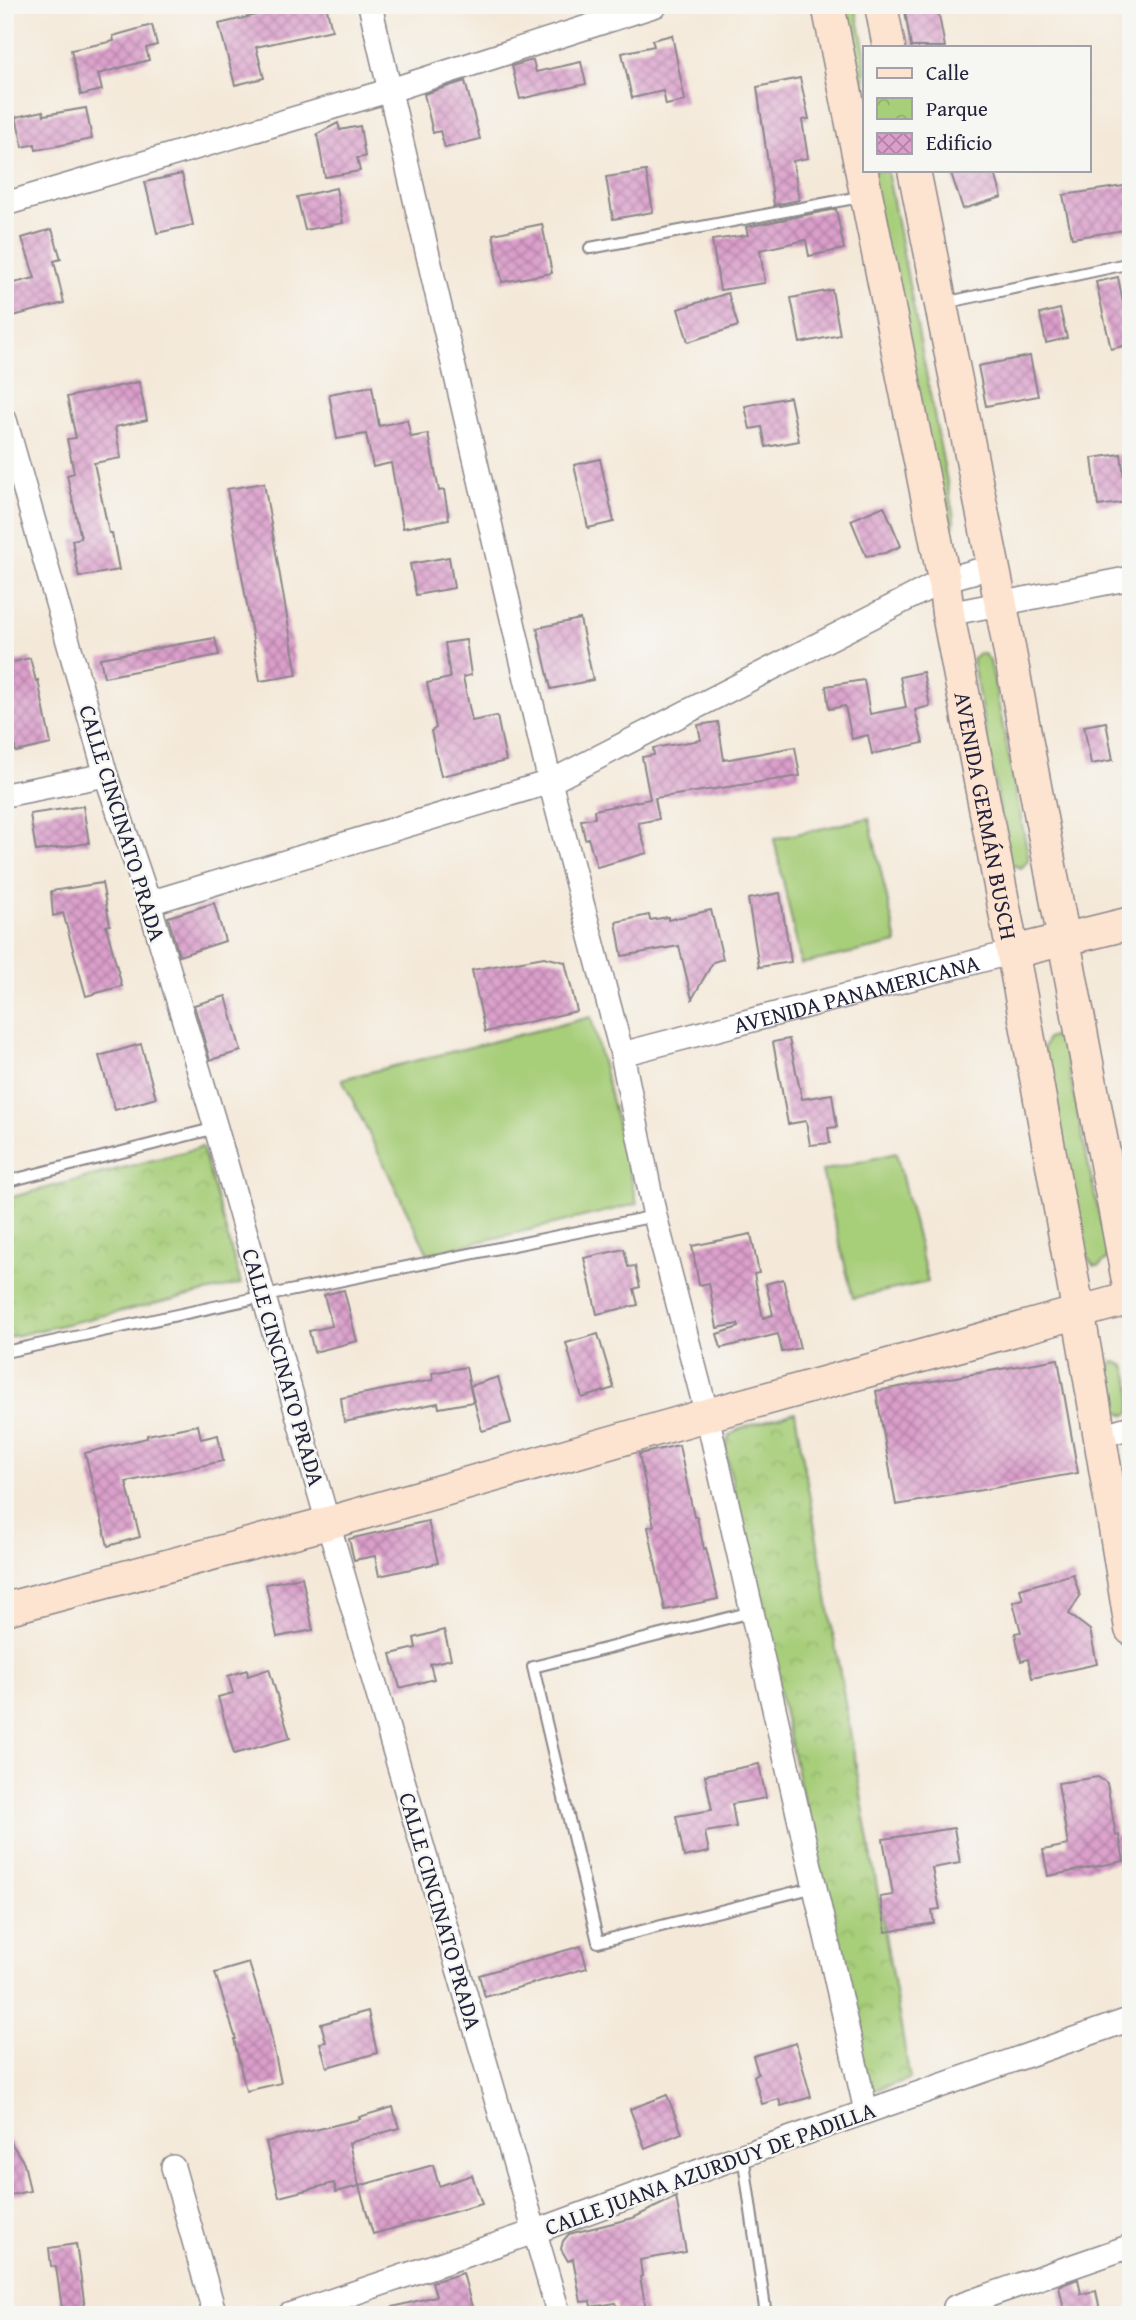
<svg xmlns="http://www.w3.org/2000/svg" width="1136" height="2320" viewBox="0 0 1136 2320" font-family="'Gentium Book Plus',serif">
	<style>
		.grass { fill: #a7ce79; stroke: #64785a; stroke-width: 2 }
		.park { fill: url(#park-crowns); stroke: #64785a; stroke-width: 2 }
		.building { fill: url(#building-cross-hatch) }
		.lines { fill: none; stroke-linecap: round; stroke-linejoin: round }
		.service-casing { stroke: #8b868a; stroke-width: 14 }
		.minor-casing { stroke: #8b868a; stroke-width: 26 }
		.secondary-casing { stroke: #8b868a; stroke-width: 35 }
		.service { stroke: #fff; stroke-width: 10 }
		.minor { stroke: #fff; stroke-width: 23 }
		.secondary { stroke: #fde4d1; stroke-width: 32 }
		.labels { text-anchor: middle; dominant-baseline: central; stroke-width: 5; stroke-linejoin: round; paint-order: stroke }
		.street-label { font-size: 23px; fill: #22223b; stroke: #f6f6f2 }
	</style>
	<defs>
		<pattern id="park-crowns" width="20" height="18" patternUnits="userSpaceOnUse" patternTransform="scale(1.75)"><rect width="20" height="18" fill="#a7ce79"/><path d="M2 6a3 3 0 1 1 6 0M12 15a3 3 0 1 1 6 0" fill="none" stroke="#8fb16a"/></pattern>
		<pattern id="building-cross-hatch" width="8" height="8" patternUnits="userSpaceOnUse" patternTransform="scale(1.75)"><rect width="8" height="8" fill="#db9fcb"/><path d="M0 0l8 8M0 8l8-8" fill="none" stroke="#b181a6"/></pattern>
	</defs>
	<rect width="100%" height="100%" fill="#f6f6f2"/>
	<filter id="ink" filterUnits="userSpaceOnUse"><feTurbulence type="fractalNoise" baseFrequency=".0143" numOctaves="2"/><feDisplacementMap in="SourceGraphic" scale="14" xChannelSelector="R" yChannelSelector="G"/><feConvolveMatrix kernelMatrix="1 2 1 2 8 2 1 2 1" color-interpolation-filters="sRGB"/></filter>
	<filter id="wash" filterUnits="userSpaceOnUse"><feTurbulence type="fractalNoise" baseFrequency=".00686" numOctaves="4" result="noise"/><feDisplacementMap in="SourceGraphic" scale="28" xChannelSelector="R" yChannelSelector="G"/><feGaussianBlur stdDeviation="1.57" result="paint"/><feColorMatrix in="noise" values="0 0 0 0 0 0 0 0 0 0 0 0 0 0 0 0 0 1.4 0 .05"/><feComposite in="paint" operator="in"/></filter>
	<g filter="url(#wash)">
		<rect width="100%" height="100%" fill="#f4e9d9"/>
		<!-- grass -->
		<g class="grass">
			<path d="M837 5H855L865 52V159Z"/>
			<path d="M867 170H887L954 518V525L947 532Z"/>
			<path d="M979 653 984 654 990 661 1028 854V861L1021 868 1010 864 972 659Z"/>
			<path d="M869 818 897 943 801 964 774 839Z"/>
			<path d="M591 1017 637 1204 428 1254 342 1079Z"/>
			<path d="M1052 1037 1061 1040 1063 1045 1107 1252V1259L1099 1266H1094L1086 1256 1043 1049 1047 1039Z"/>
			<path d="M896 1153 928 1282 853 1298 822 1171Z"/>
			<path d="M1116 1362 1125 1366 1131 1385V1412L1126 1415 1116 1410 1107 1373 1112 1363Z"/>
		</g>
		<!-- park -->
		<g class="park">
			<path d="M202 1147 241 1284 5 1338V1199Z"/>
			<path d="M795 1412 910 2079 875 2090 867 2085 725 1449 729 1436 741 1428Z"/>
		</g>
		<g id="blocks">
			<!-- building -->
			<g class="building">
				<path d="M280 5H326L332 30 256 47 264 78 235 85 219 24 281 9Z"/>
				<path d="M904 5H937L945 47H911Z"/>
				<path d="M152 25 157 45 146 48 149 60 98 74 102 90 81 95 71 50 114 41 113 36Z"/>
				<path d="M672 35 685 101 666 105 663 91 632 98 622 53 654 46 652 40Z"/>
				<path d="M533 60 536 72 581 62 586 84 520 99 512 66Z"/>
				<path d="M800 78 809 119 802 120 808 158 793 161 799 200 774 205 757 87Z"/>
				<path d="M465 81 480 139 445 148 440 131 433 133 424 94Z"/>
				<path d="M86 108 92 139 36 150 35 144 23 147 16 117 43 111 44 115Z"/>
				<path d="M338 123 340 130 360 126 365 157 357 158 360 171 325 177 317 134Z"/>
				<path d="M950 170H994L1002 197 963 209Z"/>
				<path d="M646 171 653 212 613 219 606 177Z"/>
				<path d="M182 174 193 225 157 233 145 182Z"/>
				<path d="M1131 185V229L1072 238 1063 195Z"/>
				<path d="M336 188 343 223 305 230 297 197Z"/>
				<path d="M836 209 844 249 809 256 806 240 760 250 765 283 720 290 712 240 748 235 746 227Z"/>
				<path d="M542 224 552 273 502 282 493 234Z"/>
				<path d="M52 229 61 259 54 261 64 303 9 317 5 302V285L35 278 22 238Z"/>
				<path d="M1118 277 1131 344 1111 349 1096 282Z"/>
				<path d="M832 290 840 335 800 343 791 298Z"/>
				<path d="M728 293 738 326 688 342 678 309Z"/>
				<path d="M1060 309 1067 338 1046 343 1040 314Z"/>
				<path d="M1030 356 1038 396 986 406 978 366Z"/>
				<path d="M139 382 147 420 115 427 121 458 94 463 109 533H112L119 570 79 577 72 540 81 538 67 475 74 473 67 439 76 438 67 397Z"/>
				<path d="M372 386 379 426 407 420 411 437 428 434 439 491 444 490 449 519 403 528 391 463 373 467 366 434 337 439 329 394Z"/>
				<path d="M790 397 799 441 766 447 762 427 750 429 745 406Z"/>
				<path d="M1121 454 1127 502 1098 506 1092 458Z"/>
				<path d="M600 459 614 522 588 528 574 465Z"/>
				<path d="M264 483 297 675 260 681 227 489Z"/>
				<path d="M884 506 901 546 885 553 866 556 851 520Z"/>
				<path d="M449 557 454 588 416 595 410 564Z"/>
				<path d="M580 619 593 680 551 689 537 628Z"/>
				<path d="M215 638 219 655 104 677 100 658Z"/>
				<path d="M466 640 471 675 463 677 472 721 497 716 506 761 441 776 431 731 436 728 427 683 450 678 445 643Z"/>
				<path d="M30 658 36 681 38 680 51 744 16 752 8 718 5 719V664Z"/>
				<path d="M923 672 930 706 915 710 923 743 872 754 868 735 852 739 845 706 829 709 826 686 864 680 870 714 906 707 900 677Z"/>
				<path d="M718 722 724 760 795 747 800 776 655 798 659 819 638 823 647 853 597 867 588 838 585 839 581 820 595 818 594 810 650 799 642 757 654 755 653 748 701 740 698 725Z"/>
				<path d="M1106 722 1113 760 1091 764 1084 726Z"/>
				<path d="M83 806 89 843 36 851 30 814Z"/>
				<path d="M102 883 110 925 106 926 122 986 86 996 63 913 53 916 51 891Z"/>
				<path d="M780 893 791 962 759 967 748 899Z"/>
				<path d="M214 903 225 941 179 956 168 917Z"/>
				<path d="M711 910 723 959 713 962 692 999 679 946 622 956 616 922 649 915 650 920 668 917V920Z"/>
				<path d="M544 957 565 962 577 1011 485 1032 472 970Z"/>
				<path d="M226 996 241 1051 210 1060 194 1005Z"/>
				<path d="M789 1039 802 1099 832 1094 837 1127 828 1128 830 1143 810 1145 806 1121 788 1124 773 1042Z"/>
				<path d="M141 1044 156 1098 115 1110 99 1056Z"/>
				<path d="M751 1234 759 1273 754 1274 763 1318 773 1315 766 1284 783 1279 800 1348 782 1352 778 1334 721 1348 717 1334 739 1327 738 1324 717 1328 709 1283 699 1285 692 1246Z"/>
				<path d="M624 1249 628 1267 635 1266 640 1287 634 1289 638 1305 597 1314 584 1258Z"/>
				<path d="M344 1290 357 1341 314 1352 309 1331 332 1326 324 1295Z"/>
				<path d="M598 1334 614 1388 582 1398 566 1343Z"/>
				<path d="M1058 1359 1078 1473 896 1505 876 1391Z"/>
				<path d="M466 1367 473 1402 439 1408 438 1403 344 1422 341 1398 433 1380 432 1373Z"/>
				<path d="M498 1377 511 1423 482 1431 470 1386Z"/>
				<path d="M198 1425 201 1439 218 1435 223 1461 126 1482 140 1537 108 1546 85 1453 147 1438V1435Z"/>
				<path d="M679 1445 694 1517H697L704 1549 706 1548 718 1599 665 1610 648 1527 654 1526 639 1454Z"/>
				<path d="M428 1521 438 1563 379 1576 375 1556 354 1560 349 1539Z"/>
				<path d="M1073 1574 1080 1596 1069 1614 1090 1630 1097 1664 1032 1678 1028 1659 1021 1661 1015 1633 1021 1632 1013 1602 1023 1599 1020 1589Z"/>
				<path d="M302 1577 313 1630 277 1637 266 1584Z"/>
				<path d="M444 1630 451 1659 430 1664 434 1679 400 1688 391 1654 416 1648 414 1638Z"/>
				<path d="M269 1669 290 1738 234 1754 218 1697 233 1693 228 1676 247 1670 248 1676Z"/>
				<path d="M759 1764 766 1798 732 1804 736 1827 705 1832 709 1852 684 1857 676 1816 712 1810 705 1775Z"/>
				<path d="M1098 1777 1107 1783 1116 1836 1119 1835 1124 1861 1048 1876 1043 1850 1068 1845 1058 1783Z"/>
				<path d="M954 1828 960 1863 932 1868 940 1909 932 1910 934 1923 886 1932 880 1897 893 1895 883 1839Z"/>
				<path d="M581 1946 587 1968 485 1997 479 1975Z"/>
				<path d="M249 1963 269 2026 281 2083 246 2091 234 2039H236L215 1973Z"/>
				<path d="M368 2011 377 2053 327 2067 320 2043 326 2042 321 2024Z"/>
				<path d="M796 2043 811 2097 781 2106 779 2099 762 2104 754 2076 758 2073 753 2056Z"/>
				<path d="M667 2095 682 2133 645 2148 630 2109Z"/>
				<path d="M393 2107 399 2128 349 2143 359 2186 336 2192 334 2183 279 2197 266 2142 360 2119 359 2117Z"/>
				<path d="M5 2133 24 2163 30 2191 5 2196Z"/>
				<path d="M433 2165 439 2186 472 2175 482 2204 373 2234 359 2186Z"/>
				<path d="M676 2197 686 2252 640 2260 642 2276 640 2277 647 2315H618L616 2303 591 2307 590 2301 581 2302 573 2259 568 2261 561 2249 563 2241 569 2234 633 2218Z"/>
				<path d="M76 2244 86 2315H63L56 2267 51 2266 49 2248Z"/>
				<path d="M463 2273 474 2315H390L389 2308 436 2296 432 2282Z"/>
				<path d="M1078 2279 1081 2294 1096 2291 1101 2315H1065L1059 2286Z"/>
			</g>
		</g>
	</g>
	<g filter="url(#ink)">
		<use href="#blocks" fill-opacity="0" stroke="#8b868a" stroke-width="2"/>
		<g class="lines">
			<defs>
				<g id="service">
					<path d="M590 248 865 196"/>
					<path d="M944 303 1131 263"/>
					<path d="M5 1182 216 1128"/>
					<path d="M5 1352 265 1296 655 1216"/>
					<path d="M752 1612 533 1667 598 1942 815 1887"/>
					<path d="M743 2155 766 2315"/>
				</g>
				<g id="minor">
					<path d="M370 5 550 782 622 1054 655 1216 707 1415 866 2111"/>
					<path d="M5 204 391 90 656 5"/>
					<path d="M5 420 106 775 149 903 216 1128 328 1523 559 2315"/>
					<path d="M948 614 1131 578"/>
					<path d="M5 795 106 775"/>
					<path d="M149 903 550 782 944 580 994 566"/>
					<path id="s1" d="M622 1054 1013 952"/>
					<path d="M1101 1436 1131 1427"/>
					<path d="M173 2167 215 2315"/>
					<path d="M955 2307 1131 2246"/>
					<path d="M289 2315 534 2232 743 2155 1131 2019"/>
				</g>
				<g id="secondary">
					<path id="s2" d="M828 5 944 580 948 614C1013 952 1078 1289 1131 1629"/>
					<path d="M881 5 889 47"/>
					<path d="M914 170 1001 605 1131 1297"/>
					<path d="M1013 952 1131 923"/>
					<path d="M5 1609 328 1523 707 1415 1131 1298"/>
				</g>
			</defs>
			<!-- service casing -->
			<use href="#service" class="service-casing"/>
			<!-- minor casing -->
			<use href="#minor" class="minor-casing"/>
			<!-- secondary casing -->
			<use href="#secondary" class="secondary-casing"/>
			<!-- service -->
			<use href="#service" class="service"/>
			<!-- minor -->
			<use href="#minor" class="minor"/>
			<!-- secondary -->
			<use href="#secondary" class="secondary"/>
		</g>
	</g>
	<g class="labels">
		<!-- street labels -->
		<g class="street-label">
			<text stroke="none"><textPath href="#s2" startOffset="826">AVENIDA GERMÁN BUSCH</textPath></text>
			<text transform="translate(123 823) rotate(73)">CALLE CINCINATO PRADA</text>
			<text stroke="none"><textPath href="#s1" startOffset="242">AVENIDA PANAMERICANA</textPath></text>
			<text transform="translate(284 1367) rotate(74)">CALLE CINCINATO PRADA</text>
			<text transform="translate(441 1911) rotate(74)">CALLE CINCINATO PRADA</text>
			<text transform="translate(710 2168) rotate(-20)">CALLE JUANA AZURDUY DE PADILLA</text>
		</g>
	</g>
	<!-- margin -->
	<rect width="1136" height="2320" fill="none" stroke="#f6f6f2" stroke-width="28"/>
	<!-- legend -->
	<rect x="863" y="46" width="228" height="126" fill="#f6f6f2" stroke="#a1a1a9" stroke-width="2"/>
	<rect x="877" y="68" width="35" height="10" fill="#fde4d1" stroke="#a1a1a9" stroke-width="2"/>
	<text x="926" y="80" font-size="21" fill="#22223b">Calle</text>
	<rect x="877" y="98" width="35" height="21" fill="url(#park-crowns)" stroke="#a1a1a9" stroke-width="2"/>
	<text x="926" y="116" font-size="21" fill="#22223b">Parque</text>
	<rect x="877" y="133" width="35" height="21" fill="url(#building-cross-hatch)" stroke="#a1a1a9" stroke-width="2"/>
	<text x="926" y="150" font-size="21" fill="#22223b">Edificio</text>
</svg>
